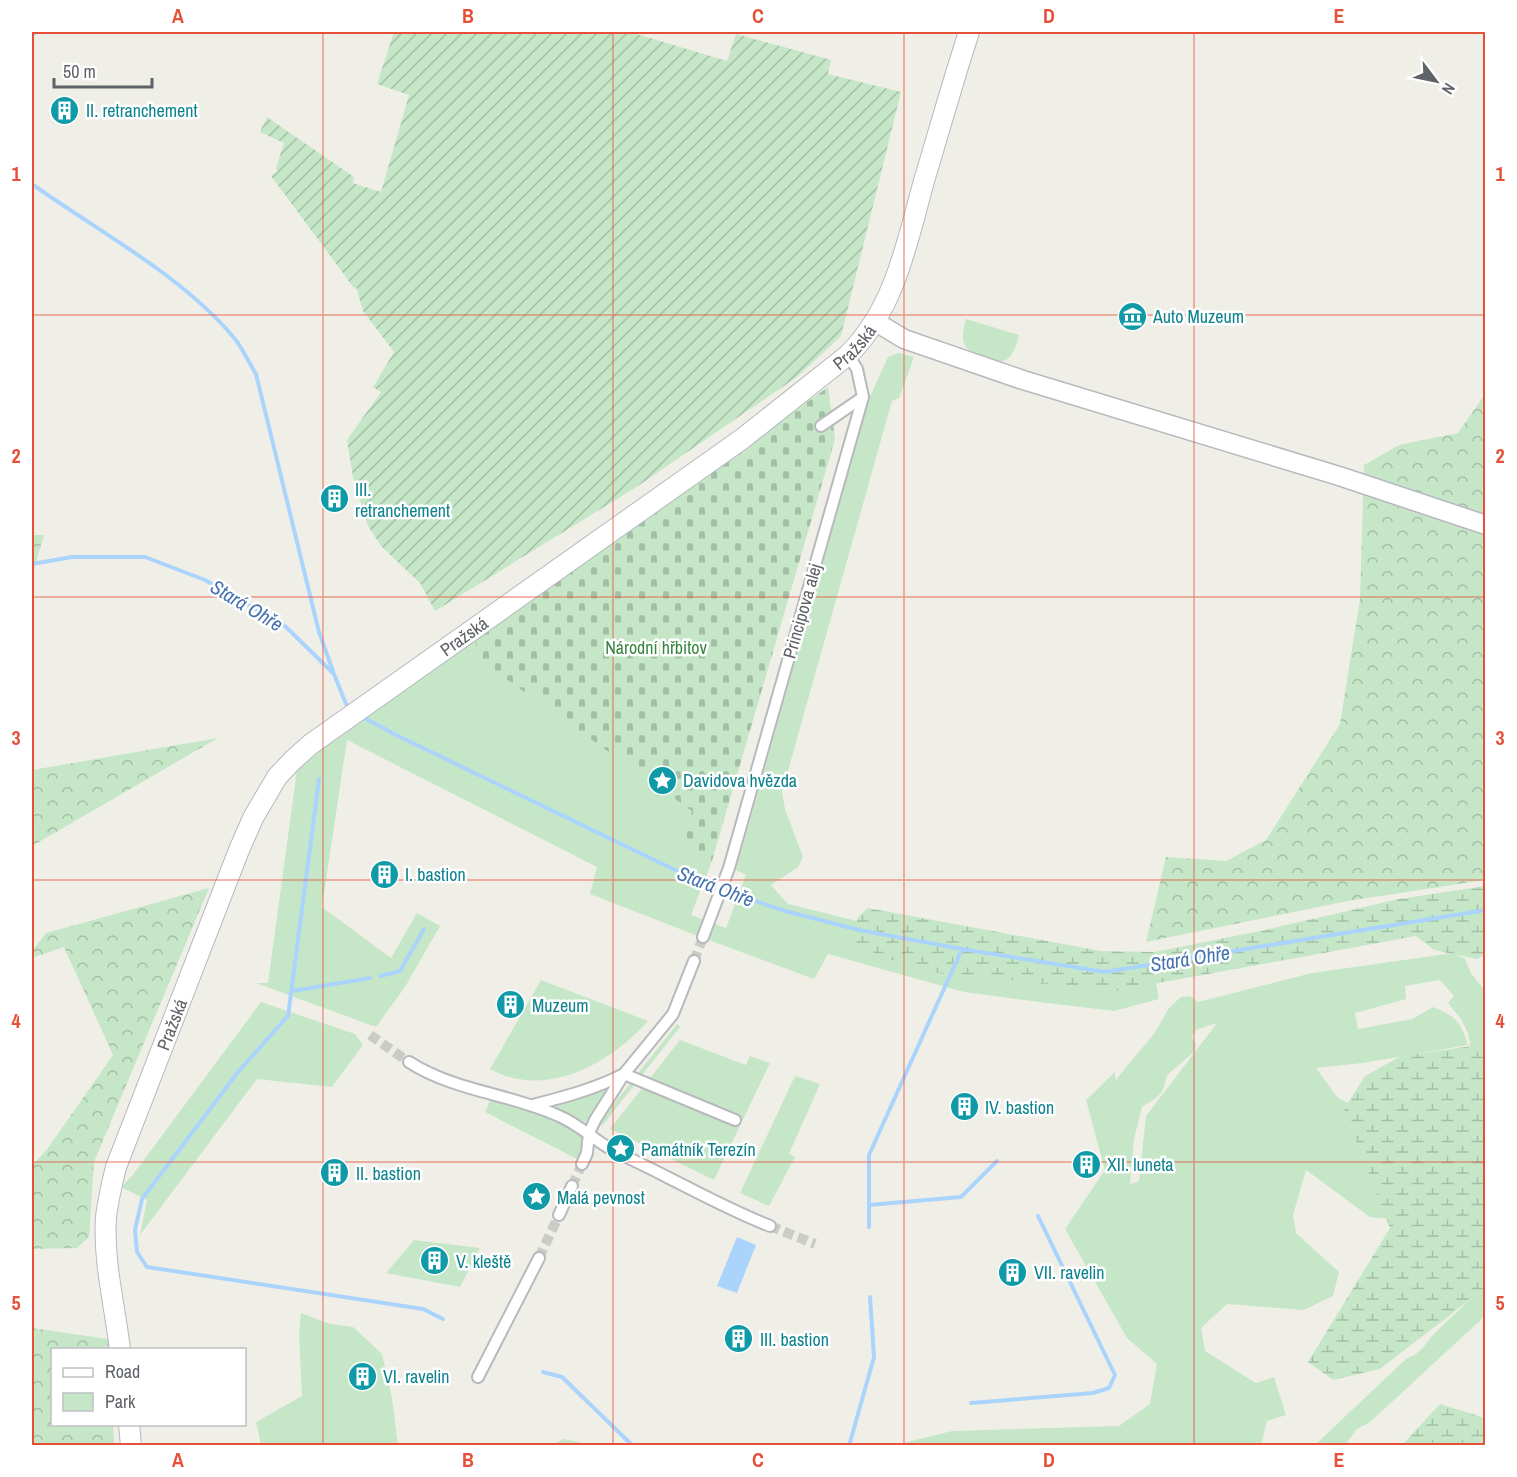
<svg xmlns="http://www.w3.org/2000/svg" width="1517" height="1477" viewBox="0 0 1517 1477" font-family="'Archivo Narrow',sans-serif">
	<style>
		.green { fill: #c5e7c7; fill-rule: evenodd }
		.forest { fill: url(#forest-crowns) }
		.wetland { fill: url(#wetland-marsh) }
		.cemetery { fill: url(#cemetery-stones) }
		.garden { fill: url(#garden-furrows) }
		.water { fill: #abd4fd }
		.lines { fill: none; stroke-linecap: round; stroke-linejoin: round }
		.stream { stroke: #abd4fd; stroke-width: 4 }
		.pedestrian-tunnel { stroke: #ccccc7; stroke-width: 10; stroke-dasharray: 10 5; stroke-linecap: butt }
		.pedestrian-casing { stroke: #b7b9bd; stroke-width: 14 }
		.tertiary-casing { stroke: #b7b9bd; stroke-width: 21 }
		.secondary-casing { stroke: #b6b9be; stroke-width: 22 }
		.pedestrian { stroke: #fff; stroke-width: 10 }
		.tertiary { stroke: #fff; stroke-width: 18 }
		.secondary { stroke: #fff; stroke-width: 20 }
		.grid { fill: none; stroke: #e65038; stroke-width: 1.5; stroke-opacity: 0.55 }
		.labels { text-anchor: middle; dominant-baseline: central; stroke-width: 5; stroke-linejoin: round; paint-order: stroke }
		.culture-label { font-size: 18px; fill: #0d838f; stroke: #fff; text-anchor: start }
		.street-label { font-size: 18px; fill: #5f6267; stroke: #fff }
		.park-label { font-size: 18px; fill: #388540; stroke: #fff }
		.water-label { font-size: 20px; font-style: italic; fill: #4673b0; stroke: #fff }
		.neatline { fill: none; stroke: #e65038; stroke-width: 2 }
		.grid-label { font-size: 20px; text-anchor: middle; font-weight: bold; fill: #e65038 }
	</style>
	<defs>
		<pattern id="forest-crowns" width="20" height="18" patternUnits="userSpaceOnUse" patternTransform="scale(1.5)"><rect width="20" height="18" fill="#c5e7c7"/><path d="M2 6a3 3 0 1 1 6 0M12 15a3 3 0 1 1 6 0" fill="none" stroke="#a3bfa5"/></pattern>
		<pattern id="wetland-marsh" width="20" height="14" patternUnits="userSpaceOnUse" patternTransform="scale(1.5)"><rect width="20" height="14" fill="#c5e7c7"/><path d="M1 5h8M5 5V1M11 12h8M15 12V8" fill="none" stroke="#a3bfa5"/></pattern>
		<pattern id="cemetery-stones" width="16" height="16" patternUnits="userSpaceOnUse" patternTransform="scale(1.5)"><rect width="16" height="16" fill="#c5e7c7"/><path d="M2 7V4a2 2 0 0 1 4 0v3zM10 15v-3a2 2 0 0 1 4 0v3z" fill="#a3bfa5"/></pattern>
		<pattern id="garden-furrows" width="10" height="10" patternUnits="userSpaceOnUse" patternTransform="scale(1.5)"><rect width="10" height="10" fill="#c5e7c7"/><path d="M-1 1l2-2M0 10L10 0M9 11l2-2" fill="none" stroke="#a3bfa5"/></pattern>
	</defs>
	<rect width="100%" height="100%" fill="#f0efe7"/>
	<!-- green -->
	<g class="green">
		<path d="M966 319 1019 335C1017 343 1014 355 1006 360 999 363 993 360 987 358 963 351 959 343 966 319Z"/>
		<path d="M899 353 914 357 899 398 892 401 782 792 785 809 803 857 798 867 771 885 788 904 954 945 1152 961 1159 999 1114 1011 1047 1003 964 992 828 954 814 979 709 940 715 924 726 928 746 875 736 870 869 399 888 357Z"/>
		<path d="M477 637 476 647 471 654 693 811 704 859 712 861 691 915 704 920 698 936 590 894 597 867 347 740 322 907 391 958 417 913 440 926 405 987 376 1027 256 983H268L297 770 346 730V732Z"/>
		<path d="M1453 953 1465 959 1471 973 1485 991V1119L1463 1068 1470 1044 1468 1033 1461 1019 1448 1003 1454 996 1440 980 1405 986 1406 999 1355 1013 1358 1029 1412 1019 1433 1007C1456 1016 1460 1021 1468 1045L1363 1063 1316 1068 1338 1098 1397 1125 1486 1123V1276L1414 1221 1370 1217 1306 1170 1293 1215 1296 1233 1339 1272 1333 1296 1304 1310 1227 1304 1201 1328 1205 1351 1256 1383 1274 1377 1286 1415 1267 1421 1261 1445 891 1446 952 1431 1119 1426 1150 1404 1157 1364 1127 1338 1065 1229 1105 1170 1086 1100 1115 1072 1116 1081 1118 1077 1154 1034 1169 1008 1181 997 1190 996 1198 1002 1312 973ZM1217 1023 1146 1116 1139 1181 1130 1184 1134 1139 1142 1107C1159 1096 1163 1096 1167 1075L1194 1052 1196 1046 1192 1037 1196 1030Z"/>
		<path d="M541 980 648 1021C611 1063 546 1100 490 1069Z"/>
		<path d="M261 1002 355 1034 363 1045 332 1087 257 1079 140 1235 147 1200 121 1187 132 1176Z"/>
		<path d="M677 1024 680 1027 602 1126 598 1124Z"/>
		<path d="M680 1040 746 1065 750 1056 770 1063 714 1180 610 1129Z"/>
		<path d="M795 1076 820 1084 789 1154 795 1157 769 1206 740 1193Z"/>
		<path d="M603 1090 605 1093 589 1119 585 1122 552 1108Z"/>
		<path d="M490 1101C526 1109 555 1115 585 1137L579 1160 485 1112Z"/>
		<path d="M414 1240 480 1248 460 1287 386 1273Z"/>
		<path d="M1485 1286V1316L1369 1423 1357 1429 1345 1445 1314 1446 1407 1358C1422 1353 1425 1343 1435 1333 1452 1316 1469 1301 1485 1286Z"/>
		<path d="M301 1313 330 1324 353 1327 382 1354 392 1398 398 1445H261L256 1422 302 1396 299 1333Z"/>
		<path d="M564 1439 593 1445H594H552Z"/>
	</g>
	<!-- forest -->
	<g class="forest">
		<path d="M1485 394V880L1348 901 1146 942 1166 857 1226 861 1266 840 1340 724 1360 599 1364 465 1399 445 1458 433Z"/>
		<path d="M32 535H44L32 576Z"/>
		<path d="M218 738 32 846V770Z"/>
		<path d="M209 888 94 1162 89 1237 77 1248 32 1249V1166L48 1148 113 1055 64 947 32 958V951L46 933Z"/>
		<path d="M32 1328 108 1339 109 1349 52 1350V1424L113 1425 114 1445H32Z"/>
	</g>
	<!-- wetland -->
	<g class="wetland">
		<path d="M1485 886V954L1477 959 1434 950 1416 936 1115 991 919 971 865 949 853 940 858 917 868 908 1101 951 1155 952 1265 930 1399 899Z"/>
		<path d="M1479 1045 1486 1049 1485 1288 1380 1369 1333 1380 1308 1362 1390 1228 1344 1109 1365 1076 1401 1056Z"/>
		<path d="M1440 1404 1485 1418V1445H1402Z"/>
	</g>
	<!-- cemetery -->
	<path class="cemetery" d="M828 387 835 439 712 861 704 859 686 836 692 811 471 654 476 647 477 637Z"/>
	<!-- garden -->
	<path class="garden" d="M394 32H630L727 61 736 34 831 60 828 74 901 92 841 336 797 377 635 488 435 611 420 583 381 546 368 526 353 477 347 440 381 392 373 387 394 352 363 311 356 287 354 288 271 176 278 171 276 168 284 143 260 132 267 117 354 177 353 183 381 192 409 95 377 84Z"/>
	<!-- water -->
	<path class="water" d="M737 1237 756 1245 737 1293 717 1286Z"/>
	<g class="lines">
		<!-- stream -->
		<g class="stream">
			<path d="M32 35 35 32"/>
			<path d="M32 184C99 232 182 275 235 339 243 349 249 363 256 374L319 632 333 671"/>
			<path d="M32 564 72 557H145L205 580 285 626 334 674 346 704 350 707"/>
			<path d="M361 716 394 734 704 884 785 911 859 930 962 949 1105 972 1486 910"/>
			<path d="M319 779 288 1016 238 1072 142 1199 135 1230 137 1252 147 1267 423 1309 443 1319"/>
			<path d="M380 976 400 971 424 929"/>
			<path d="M292 991 370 978"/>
			<path d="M869 1205 961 1197 997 1161"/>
			<path d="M869 1227V1155L962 949"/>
			<path d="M543 1372 562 1377 633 1446"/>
			<path d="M971 1403 1093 1393 1109 1388 1115 1375 1038 1216"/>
			<path d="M849 1446 874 1357 870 1297"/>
		</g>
		<!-- pedestrian-tunnel -->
		<g class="pedestrian-tunnel">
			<path d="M694 961 703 937"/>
			<path d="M370 1035 409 1062"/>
			<path d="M572 1186 582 1164"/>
			<path d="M770 1226 815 1244"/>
			<path d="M539 1258 559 1215"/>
		</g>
		<defs>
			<g id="pedestrian">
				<path d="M821 426 863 397"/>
				<path d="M703 937 729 868 863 397 857 369 848 355"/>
				<path d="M409 1062C454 1091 511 1094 559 1116 578 1124 592 1138 609 1148 628 1158 648 1167 667 1177 701 1194 734 1212 770 1226"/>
				<path d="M533 1105C564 1097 595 1089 624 1074L735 1120"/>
				<path d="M582 1164 587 1153 589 1133 595 1120 624 1074 673 1014 694 961"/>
				<path d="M559 1215 572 1186"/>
				<path d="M478 1377 539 1258"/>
			</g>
			<path id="tertiary" d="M876 322 904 339 1023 380 1339 476 1486 525"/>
			<g id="secondary">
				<path id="s1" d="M120 1350C115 1306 103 1261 106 1217 108 1200 112 1183 116 1167L239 850 253 818 277 777 293 760 311 744 742 439 848 355C895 309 907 242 924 181 939 131 953 81 969 32"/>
				<path d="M129 1424 131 1446"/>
			</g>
		</defs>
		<!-- pedestrian casing -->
		<use href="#pedestrian" class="pedestrian-casing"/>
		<!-- tertiary casing -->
		<use href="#tertiary" class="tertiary-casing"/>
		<!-- secondary casing -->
		<use href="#secondary" class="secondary-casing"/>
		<!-- pedestrian -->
		<use href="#pedestrian" class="pedestrian"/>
		<!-- tertiary -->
		<use href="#tertiary" class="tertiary"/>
		<!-- secondary -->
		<use href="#secondary" class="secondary"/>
	</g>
	<!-- grid -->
	<path class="grid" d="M323 32V1446M613 32V1446M904 32V1446M1194 32V1446M32 315H1486M32 597H1486M32 880H1486M32 1162H1486"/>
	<!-- icons -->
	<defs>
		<symbol id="building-disc" viewBox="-11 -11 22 22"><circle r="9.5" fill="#0f9aa8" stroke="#fff"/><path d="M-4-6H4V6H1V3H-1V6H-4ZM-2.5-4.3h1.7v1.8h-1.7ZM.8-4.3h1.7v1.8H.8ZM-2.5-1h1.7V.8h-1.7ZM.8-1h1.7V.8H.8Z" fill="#fff"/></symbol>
		<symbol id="museum-disc" viewBox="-11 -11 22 22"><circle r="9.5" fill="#0f9aa8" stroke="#fff"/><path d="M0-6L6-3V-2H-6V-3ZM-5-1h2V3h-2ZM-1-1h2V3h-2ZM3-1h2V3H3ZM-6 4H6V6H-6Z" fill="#fff"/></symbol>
		<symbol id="sight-disc" viewBox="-11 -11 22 22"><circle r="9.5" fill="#0f9aa8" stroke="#fff"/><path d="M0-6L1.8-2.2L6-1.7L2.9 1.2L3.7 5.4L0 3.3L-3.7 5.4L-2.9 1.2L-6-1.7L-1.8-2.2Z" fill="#fff"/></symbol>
	</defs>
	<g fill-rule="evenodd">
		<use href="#building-disc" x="48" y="94" width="33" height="33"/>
		<use href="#museum-disc" x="1116" y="300" width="33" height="33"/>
		<use href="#building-disc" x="318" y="482" width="33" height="33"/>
		<use href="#sight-disc" x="646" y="764" width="33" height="33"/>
		<use href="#building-disc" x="368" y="858" width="33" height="33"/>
		<use href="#building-disc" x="494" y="988" width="33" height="33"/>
		<use href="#building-disc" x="948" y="1090" width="33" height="33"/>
		<use href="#sight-disc" x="604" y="1132" width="33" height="33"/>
		<use href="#building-disc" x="1070" y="1148" width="33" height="33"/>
		<use href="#building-disc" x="318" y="1156" width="33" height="33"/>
		<use href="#sight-disc" x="520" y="1180" width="33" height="33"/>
		<use href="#building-disc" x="418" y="1244" width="33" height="33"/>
		<use href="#building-disc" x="996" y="1256" width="33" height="33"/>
		<use href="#building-disc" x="722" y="1322" width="33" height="33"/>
		<use href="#building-disc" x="346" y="1360" width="33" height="33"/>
	</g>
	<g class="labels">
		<!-- culture labels -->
		<g class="culture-label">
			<text x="86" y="110">II. retranchement</text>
			<text x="1153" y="316">Auto Muzeum</text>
			<text x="355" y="489">III.<tspan x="355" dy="21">retranchement</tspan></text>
			<text x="683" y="780">Davidova hvězda</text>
			<text x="405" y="874">I. bastion</text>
			<text x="532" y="1005">Muzeum</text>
			<text x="985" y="1107">IV. bastion</text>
			<text x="641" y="1149">Památník Terezín</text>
			<text x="1107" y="1164">XII. luneta</text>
			<text x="356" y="1173">II. bastion</text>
			<text x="557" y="1197">Malá pevnost</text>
			<text x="456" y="1261">V. kleště</text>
			<text x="1034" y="1272">VII. ravelin</text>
			<text x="760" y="1339">III. bastion</text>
			<text x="383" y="1376">VI. ravelin</text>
		</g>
		<!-- street labels -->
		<g class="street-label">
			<text stroke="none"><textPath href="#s1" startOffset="1328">Pražská</textPath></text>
			<text transform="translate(802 611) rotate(-74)">Principova alej</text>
			<text stroke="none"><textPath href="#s1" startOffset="842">Pražská</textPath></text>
			<text stroke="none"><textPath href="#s1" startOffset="338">Pražská</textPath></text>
		</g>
		<!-- park labels -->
		<g class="park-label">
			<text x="656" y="647">Národní hřbitov</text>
		</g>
		<!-- water labels -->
		<g class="water-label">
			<text transform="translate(247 605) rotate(31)">Stará Ohře</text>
			<text transform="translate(716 886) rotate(21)">Stará Ohře</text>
			<text transform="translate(1190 958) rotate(-9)">Stará Ohře</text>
		</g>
	</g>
	<!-- border -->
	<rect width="1517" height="1477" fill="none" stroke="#ffffff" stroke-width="66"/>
	<!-- legend -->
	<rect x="51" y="1348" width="195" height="78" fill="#ffffff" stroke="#bfc0c2" stroke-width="1.5"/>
	<rect x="63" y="1368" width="30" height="9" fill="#ffffff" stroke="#bfc0c2" stroke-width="1.5"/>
	<text x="105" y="1378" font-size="18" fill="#5f6267">Road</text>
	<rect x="63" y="1393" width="30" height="18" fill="#c5e7c7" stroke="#bfc0c2" stroke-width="1.5"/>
	<text x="105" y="1408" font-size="18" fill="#5f6267">Park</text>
	<!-- north arrow -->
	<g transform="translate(1436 81) rotate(122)" stroke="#ffffff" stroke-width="4.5" paint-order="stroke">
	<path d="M0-4.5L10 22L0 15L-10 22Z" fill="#5f6267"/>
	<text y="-9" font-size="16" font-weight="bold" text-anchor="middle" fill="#5f6267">N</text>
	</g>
	<!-- scale -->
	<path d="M54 78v9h98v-9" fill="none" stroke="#5f6267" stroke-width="3"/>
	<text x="63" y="78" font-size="18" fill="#5f6267" stroke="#ffffff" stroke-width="4.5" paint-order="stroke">50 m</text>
	<rect x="33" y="33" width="1451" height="1411" class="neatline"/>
	<g class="grid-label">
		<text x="178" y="23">A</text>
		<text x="468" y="23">B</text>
		<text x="758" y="23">C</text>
		<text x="1049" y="23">D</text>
		<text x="1339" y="23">E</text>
		<text x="16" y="181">1</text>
		<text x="1500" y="181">1</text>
		<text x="16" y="463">2</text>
		<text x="1500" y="463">2</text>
		<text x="16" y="745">3</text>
		<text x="1500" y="745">3</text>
		<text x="16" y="1028">4</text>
		<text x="1500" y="1028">4</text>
		<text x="16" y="1310">5</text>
		<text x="1500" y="1310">5</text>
		<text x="178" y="1467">A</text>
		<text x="468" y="1467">B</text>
		<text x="758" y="1467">C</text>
		<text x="1049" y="1467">D</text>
		<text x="1339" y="1467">E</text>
	</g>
</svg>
